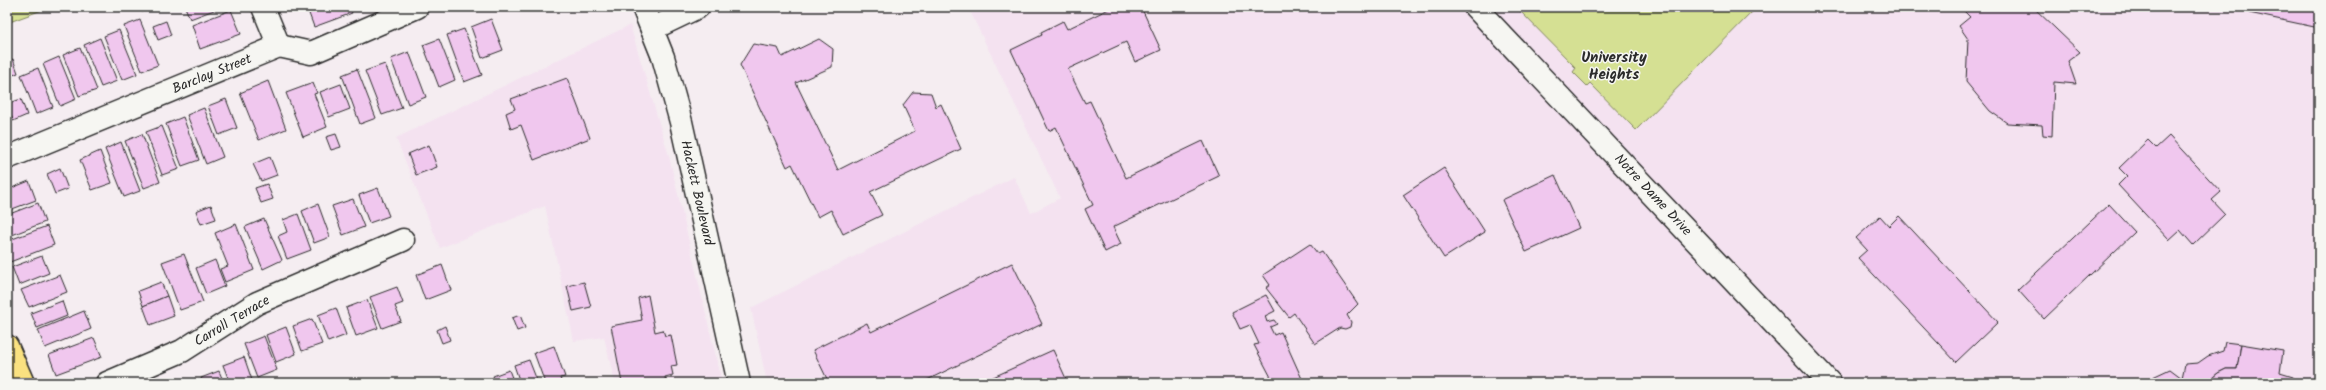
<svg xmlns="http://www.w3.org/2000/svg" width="2326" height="390" viewBox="0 0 2326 390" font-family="Kalam,sans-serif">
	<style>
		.built { fill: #f4e2f0 }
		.green { fill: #d5e093; stroke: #80865f }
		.building { fill: #f0c7ee; stroke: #2b2b2b }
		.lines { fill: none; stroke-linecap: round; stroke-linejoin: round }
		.minor-casing { stroke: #2b2b2b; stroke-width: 25 }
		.major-casing { stroke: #2b2b2b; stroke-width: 25 }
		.minor { stroke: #f6f6f2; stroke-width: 22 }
		.major { stroke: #fae180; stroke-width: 22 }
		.labels { text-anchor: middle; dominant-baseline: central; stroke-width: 3; stroke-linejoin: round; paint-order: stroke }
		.street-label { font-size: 14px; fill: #2b2b2b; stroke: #f6f6f2 }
		.neighbourhood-label { font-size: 15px; font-weight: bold; fill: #2b2b2b; stroke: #f6f6f2 }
	</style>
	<rect width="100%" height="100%" fill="#f5edf1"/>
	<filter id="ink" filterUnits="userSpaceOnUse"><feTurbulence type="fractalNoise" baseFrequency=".025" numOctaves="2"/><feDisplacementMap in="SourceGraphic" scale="8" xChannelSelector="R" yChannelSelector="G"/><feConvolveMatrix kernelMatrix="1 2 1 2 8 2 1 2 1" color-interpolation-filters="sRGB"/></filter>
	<g filter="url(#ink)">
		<!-- built -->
		<g class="built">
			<path d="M968 7H2319V383H767L751 308 1014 177 1031 213 1060 198Z"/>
			<path d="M630 25 669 156 722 383H615L604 337 574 341 545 206 440 248 396 138Z"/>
		</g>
		<!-- green -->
		<g class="green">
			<path d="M7 7H50L7 23Z"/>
			<path d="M1516 7H1757L1636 130 1590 83 1587 86 1573 72 1576 68Z"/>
		</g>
		<!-- building -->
		<g class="building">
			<path d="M140 7H154L142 12Z"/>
			<path d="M185 7H222L190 19Z"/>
			<path d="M350 7 352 13 314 27 307 8Z"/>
			<path d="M1113 7H1141L1161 50 1135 62 1126 42 1068 69 1085 103 1090 101 1126 178 1203 141 1219 176 1113 227 1121 244 1105 252 1085 209 1093 205 1056 127 1049 131 1011 50 1042 35 1041 32 1063 21 1067 29Z"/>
			<path d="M1960 7H2033L2080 52 2068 61 2076 84 2054 82 2052 136 2043 135 2042 125 2007 123 1990 111 1966 82 1968 39 1959 26 1970 17Z"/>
			<path d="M2250 7H2319V28L2249 13Z"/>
			<path d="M231 10 241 34 200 49 192 25Z"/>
			<path d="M491 19 503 50 482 58 471 27Z"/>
			<path d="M140 20 158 65 142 71 124 26Z"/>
			<path d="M166 21 171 35 158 40 153 26Z"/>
			<path d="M464 29 482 75 464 82 447 35Z"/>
			<path d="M119 30 137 74 122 80 104 36Z"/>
			<path d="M100 38 117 81 101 87 84 45Z"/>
			<path d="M439 39 455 80 439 87 423 45Z"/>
			<path d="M819 39 833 49 832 67 796 83 838 170 915 131 903 105 913 92 931 93 936 107 941 104 961 149 870 192 882 215 843 234 831 210 818 217 792 164 787 167 740 65 753 44 778 48 782 57Z"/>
			<path d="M80 48 97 90 79 96 63 55Z"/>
			<path d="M409 52 426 97 408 104 391 59Z"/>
			<path d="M59 57 76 99 60 106 43 64Z"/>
			<path d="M13 59 18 73 8 77 7 61Z"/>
			<path d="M385 64 402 108 382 115 365 71Z"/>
			<path d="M38 68 53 107 36 114 21 75Z"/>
			<path d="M357 69 376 118 360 124 342 75Z"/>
			<path d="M567 78 590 138 534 160 521 125 511 129 506 113 515 109 511 99Z"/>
			<path d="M268 81 286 129 259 140 240 93Z"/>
			<path d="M313 83 317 93 314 94 327 127 303 137 286 93Z"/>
			<path d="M341 84 350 109 329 117 320 92Z"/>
			<path d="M21 99 27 115 13 121 7 104Z"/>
			<path d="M226 99 237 128 219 135 208 106Z"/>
			<path d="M204 108 223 157 206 164 187 115Z"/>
			<path d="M183 117 199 160 182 166 166 124Z"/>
			<path d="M162 126 179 169 162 175 146 132Z"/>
			<path d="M142 134 160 182 144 188 125 141Z"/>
			<path d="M336 134 341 147 331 150 326 137Z"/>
			<path d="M2169 136 2221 192 2212 200 2225 214 2193 245 2180 230 2169 240 2118 185 2127 176 2119 168 2148 140 2156 148Z"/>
			<path d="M121 142 140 191 124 197 105 149Z"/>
			<path d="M429 145 437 167 416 175 408 154Z"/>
			<path d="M100 151 112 183 92 190 80 160Z"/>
			<path d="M270 157 277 175 261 181 253 164Z"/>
			<path d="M60 168 68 189 55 194 47 174Z"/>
			<path d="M1444 168 1485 232 1444 258 1403 195Z"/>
			<path d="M1555 175 1579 228 1526 252 1502 200Z"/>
			<path d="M29 181 36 200 7 211V190Z"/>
			<path d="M267 184 273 199 261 203 255 188Z"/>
			<path d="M378 188 389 216 369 223 359 195Z"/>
			<path d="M353 199 364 227 343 235 332 206Z"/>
			<path d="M38 203 45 222 7 237V215Z"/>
			<path d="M318 204 330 237 314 243 302 211Z"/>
			<path d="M2109 204 2135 232 2044 319 2018 290Z"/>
			<path d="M211 205 216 219 201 224 196 211Z"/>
			<path d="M298 214 311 250 287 259 278 236 287 232 283 220Z"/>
			<path d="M1880 216 1889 226 1899 216 1998 322 1956 362 1858 258 1867 250 1856 238Z"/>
			<path d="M264 219 282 260 263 269 245 227Z"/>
			<path d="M236 224 254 270 225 282 220 269 228 266 215 233Z"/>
			<path d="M47 226 54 245 10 262 7 255V241Z"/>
			<path d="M1310 244 1318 254 1322 252 1358 304 1347 315 1351 322 1350 327 1345 329 1340 328 1315 344 1294 313 1289 317 1266 288 1270 285 1263 275Z"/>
			<path d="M184 254 203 302 180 310 162 262Z"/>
			<path d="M42 256 49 273 19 285 12 267Z"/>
			<path d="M215 260 225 286 206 294 196 268Z"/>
			<path d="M1012 263 1042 324 921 383H829L813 350 867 323 871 332Z"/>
			<path d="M442 265 451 290 425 300 416 275Z"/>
			<path d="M60 275 67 292 29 307 21 290Z"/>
			<path d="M161 282 167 296 143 306 138 291Z"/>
			<path d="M584 282 591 307 573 311 567 286Z"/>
			<path d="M397 287 403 303 395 306 401 321 382 328 370 297Z"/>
			<path d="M648 295 655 332 663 330 665 336 671 335 677 365 671 366 673 375 665 377 666 383H622L611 326 642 320 638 298Z"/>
			<path d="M1266 295 1275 311 1265 316 1267 322 1274 320 1277 324 1270 327 1274 335 1281 332 1303 381 1298 383H1274L1254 345 1259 344 1250 325 1240 329 1232 312Z"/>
			<path d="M167 296 174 316 150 325 143 306Z"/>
			<path d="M367 300 378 328 356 336 346 308Z"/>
			<path d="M62 301 67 316 37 328 31 313Z"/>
			<path d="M336 308 346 335 328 342 318 315Z"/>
			<path d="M84 311 91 329 45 348 38 330Z"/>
			<path d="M520 315 525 328 517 331 512 318Z"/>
			<path d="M312 319 322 344 302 351 293 326Z"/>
			<path d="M445 326 450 340 442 343 437 330Z"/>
			<path d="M286 327 296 354 276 362 266 335Z"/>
			<path d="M264 336 277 370 257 378 244 344Z"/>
			<path d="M94 338 102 357 56 374 49 355Z"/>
			<path d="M2225 342 2241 344 2237 369H2226L2218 373 2206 383H2140L2170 369 2182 378 2185 364 2198 363 2208 356 2223 351Z"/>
			<path d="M2241 344 2283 351 2280 373 2293 377 2299 383H2206L2218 373 2226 369H2237Z"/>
			<path d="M554 346 565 377 560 378 562 383H545L534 353Z"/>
			<path d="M1053 350 1068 383H980Z"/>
			<path d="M244 357 253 383H230L223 365Z"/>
			<path d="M529 360 538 383H520L514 365Z"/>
			<path d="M509 370 514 383H496L493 376Z"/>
			<path d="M219 371 224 383H203L201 378Z"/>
		</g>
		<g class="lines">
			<defs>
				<g id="minor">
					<path d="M263 7 279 46"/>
					<path d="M643 7 663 57 681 122 739 383"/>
					<path d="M1475 7 1830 383"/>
					<path d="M652 29 698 7"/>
					<path d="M7 158 279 46 311 53 417 7"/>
					<path d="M107 383 182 351 257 303 403 240"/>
				</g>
				<path id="major" d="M7 346 23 383"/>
			</defs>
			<!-- minor casing -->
			<use href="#minor" class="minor-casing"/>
			<!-- major casing -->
			<use href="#major" class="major-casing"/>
			<!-- minor -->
			<use href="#minor" class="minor"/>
			<!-- major -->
			<use href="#major" class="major"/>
		</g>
	</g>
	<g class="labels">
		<!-- street labels -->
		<g class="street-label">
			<text transform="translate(212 74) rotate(-22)">Barclay Street</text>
			<text transform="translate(697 193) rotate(77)">Hackett Boulevard</text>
			<text transform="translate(1653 195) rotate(47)">Notre Dame Drive</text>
			<text transform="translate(232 321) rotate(-31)">Carroll Terrace</text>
		</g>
		<!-- neighbourhood labels -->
		<g class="neighbourhood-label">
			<text x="1614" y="58">University<tspan x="1614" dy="17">Heights</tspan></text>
		</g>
	</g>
	<!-- margin -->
	<rect width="2326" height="390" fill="none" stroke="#f6f6f2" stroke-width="24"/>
	<rect x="12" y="12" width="2302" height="366" fill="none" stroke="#2b2b2b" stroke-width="1.5" filter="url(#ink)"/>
</svg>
